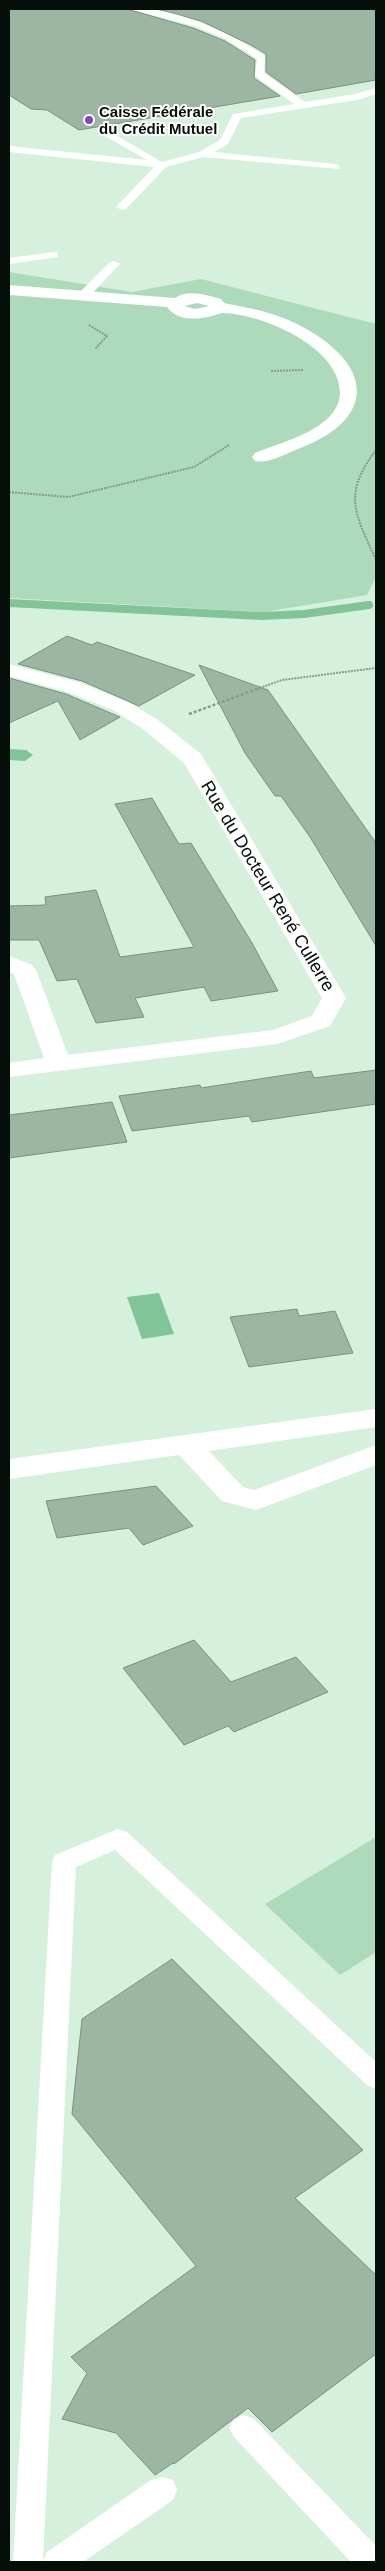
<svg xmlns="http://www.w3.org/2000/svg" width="385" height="2571" viewBox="0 0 385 2571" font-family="Arial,sans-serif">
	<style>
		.green { fill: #acdaba }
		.water { fill: #81c498 }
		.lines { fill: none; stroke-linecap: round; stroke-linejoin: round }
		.stream { stroke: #81c498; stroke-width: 8 }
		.building { fill: #9cb6a3; stroke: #78927f }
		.path-far1 { stroke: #879c8d; stroke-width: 2; stroke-dasharray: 2 1; stroke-linecap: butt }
		.path { stroke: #879c8d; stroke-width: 2.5; stroke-dasharray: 3 2; stroke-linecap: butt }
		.service { fill: #fff; fill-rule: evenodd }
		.minor { fill: #fff; fill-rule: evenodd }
		.poi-dot { fill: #8347bd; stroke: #fff; stroke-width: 2 }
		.labels { text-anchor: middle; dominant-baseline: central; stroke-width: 4; stroke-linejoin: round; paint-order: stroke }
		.far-poi-label { font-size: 15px; font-weight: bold; fill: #050e08; stroke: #fff; text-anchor: start }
		.street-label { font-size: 18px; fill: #050e08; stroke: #fff }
	</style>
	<rect width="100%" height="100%" fill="#d5f1dd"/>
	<!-- green -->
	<g class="green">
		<path d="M9 272 132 292 201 279 376 324V577L367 595 264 612 9 598Z"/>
		<path d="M376 1837V1952L340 1975 265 1904Z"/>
	</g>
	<!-- water -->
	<g class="water">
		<path d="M9 749 26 750 33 755 25 761 9 760Z"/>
		<path d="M159 1293 174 1334 142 1339 127 1297Z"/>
	</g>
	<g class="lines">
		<!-- stream -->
		<path class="stream" d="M9 603 262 616 304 614 369 605"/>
	</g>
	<!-- building -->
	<g class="building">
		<path d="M9 9H127L193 28 225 41 255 60 254 78 280 96 79 130 47 110 31 109 9 95Z"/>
		<path d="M157 9H376V80L296 94 266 72V54L251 45 201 21Z"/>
		<path d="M67 636 92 645 97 642 195 675 139 706 82 681 18 664Z"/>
		<path d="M199 665 268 690 376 843V946L310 837 281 796H275L245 753Z"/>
		<path d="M9 678 66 694 120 717 80 740 58 701 9 723Z"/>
		<path d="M152 798 179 844 191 843 252 943 278 991 211 1001 204 987 135 998 144 1017 96 1023 77 979 57 981 39 940H9V906L46 905 45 897 96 890 120 957 194 947 115 804Z"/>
		<path d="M376 1070V1104L252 1122 249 1116 132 1131 119 1096 200 1085 201 1088 311 1071 314 1078Z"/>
		<path d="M112 1102 127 1142 9 1158V1115Z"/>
		<path d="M297 1309 299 1316 335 1311 353 1353 249 1367 230 1317Z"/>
		<path d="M156 1486 193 1526 143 1545 129 1528 57 1538 46 1501Z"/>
		<path d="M194 1640 231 1682 296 1657 328 1692 234 1732 228 1726 184 1745 123 1668Z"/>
		<path d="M172 1959 363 2150 295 2198 376 2275V2354L272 2432 248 2408 174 2464 173 2463 155 2475 116 2433 62 2419 87 2373 71 2357 196 2266 72 2114 82 2019Z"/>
	</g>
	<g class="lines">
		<!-- path-far1 -->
		<g class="path-far1">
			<path d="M89 325 107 336 95 349"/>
			<path d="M271 371 303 370"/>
			<path d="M376 450C342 495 355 513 376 560"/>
			<path d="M9 492 68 497 194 467 229 445"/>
			<path d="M257 689 282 680 376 668"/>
		</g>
		<!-- path -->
		<path class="path" d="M189 714 260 688"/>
		<!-- service -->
		<g class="service">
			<path d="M129 9C175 6 228 32 265 56L264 73 305 102 355 94 376 88V94L357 100 241 118 228 144 214 152 335 164 339 165V169L203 157 166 167 126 209 122 210 116 207 118 205 154 167 9 152V146L147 160 98 132V128L102 127 162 162 199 152 220 140 233 114 294 104 255 76 257 59 226 39 194 26Z"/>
			<path d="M54 252 58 253V257L9 264V258Z"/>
			<path d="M114 261 120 264 118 266 88 298H80V292L110 262Z"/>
			<path d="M118 1829 127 1832 376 2062V2089L367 2085 115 1850 76 1867 43 2561 47 2552 151 2480 162 2477 173 2480 177 2490 173 2500 83 2562H13L52 1862 55 1855Z"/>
			<path d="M244 2415 254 2419 376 2546V2562H351L234 2437 229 2428 234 2419Z"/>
		</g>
		<!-- minor -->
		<g class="minor">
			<path d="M9 285 175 298C188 289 206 295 221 299L224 303C249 308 274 312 297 324 371 361 382 417 298 449 285 454 268 464 255 461L252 457 255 453C281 442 339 429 340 393 340 347 262 314 223 313 220 313 216 315 212 316 197 320 177 321 167 307L9 295ZM197 303 209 306 195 309 184 306Z"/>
			<path d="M9 664 81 683 128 702 158 720 201 754 346 998 330 1026 277 1044 9 1077V1063L44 1058 14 974 9 972V956L32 965 36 970 68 1055 273 1030 312 1016 322 998 184 763 143 729 113 710 67 692 9 676Z"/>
			<path d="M376 1409V1427L209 1451 243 1487 254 1490 376 1445V1465L256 1510 222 1501 179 1455 9 1479V1459Z"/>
		</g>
	</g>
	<!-- markers -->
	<circle class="poi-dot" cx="89" cy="120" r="5"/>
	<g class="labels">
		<!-- far-poi labels -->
		<g class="far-poi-label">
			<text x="99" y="111">Caisse Fédérale<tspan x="99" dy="17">du Crédit Mutuel</tspan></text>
		</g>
		<!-- street labels -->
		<g class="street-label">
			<text transform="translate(268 886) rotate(59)">Rue du Docteur René Cullerre</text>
		</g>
	</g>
	<!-- border -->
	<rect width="385" height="2571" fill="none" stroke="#050e08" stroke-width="20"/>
</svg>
